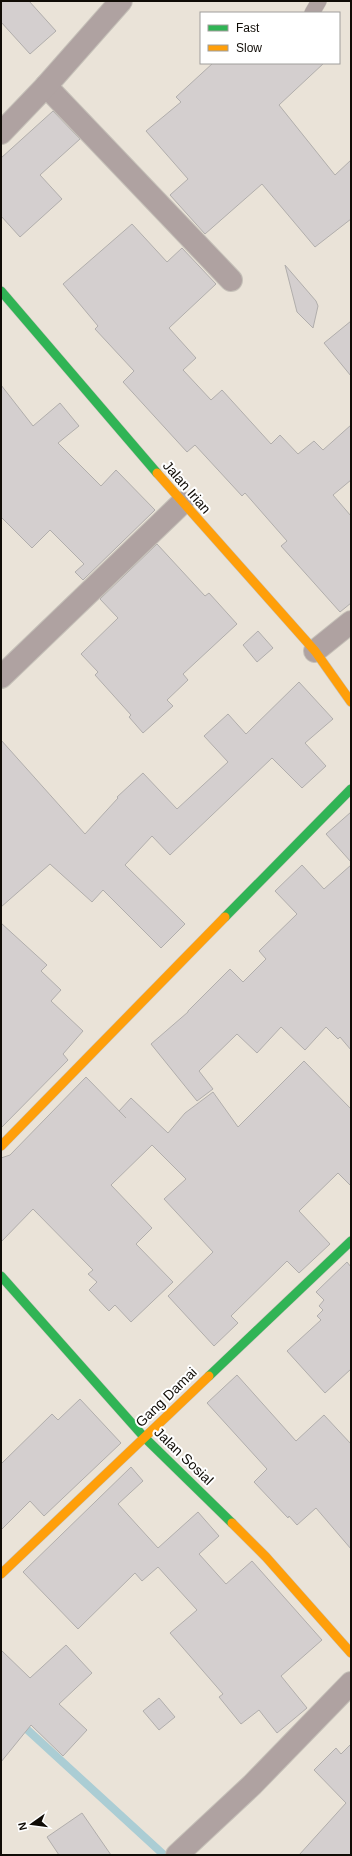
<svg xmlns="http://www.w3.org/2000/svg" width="352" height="1856" viewBox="0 0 352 1856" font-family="Helvetica,sans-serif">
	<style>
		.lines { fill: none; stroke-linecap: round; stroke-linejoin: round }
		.stream { stroke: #abcdd4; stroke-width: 8 }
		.building { fill: #d4cfcf; stroke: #b1aeac }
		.lane-casing { stroke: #c5c0b8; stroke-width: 16 }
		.street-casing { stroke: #c5c0b8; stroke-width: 24 }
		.fast-casing { stroke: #c5c0b8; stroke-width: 10 }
		.slow-casing { stroke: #c5c0b8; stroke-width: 10 }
		.lane { stroke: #afa2a1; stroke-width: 15 }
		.street { stroke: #afa2a1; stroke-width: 22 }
		.fast { stroke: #30b455; stroke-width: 9 }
		.slow { stroke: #ff9f0a; stroke-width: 9 }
		.labels { text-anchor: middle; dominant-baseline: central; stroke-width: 4; stroke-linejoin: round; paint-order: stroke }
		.street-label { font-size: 14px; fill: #100c06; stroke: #fff }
	</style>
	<rect width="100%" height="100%" fill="#eae3d8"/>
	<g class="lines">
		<!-- stream -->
		<path class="stream" d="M20 1723 164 1855"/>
	</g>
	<!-- building -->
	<g class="building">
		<path d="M1 1H29L56 31 30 54 1 22Z"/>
		<path d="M213 63H324L279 105 335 175 351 160V219L315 247 262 184 205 234 170 195 188 179 146 131 181 102 176 97Z"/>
		<path d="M53 111 80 139 40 175 62 199 20 237 1 216V158Z"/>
		<path d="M132 224 167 262 182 248 216 284 169 328 196 358 183 370 211 400 222 390 271 444 280 435 298 454 314 441 323 450 351 425V480L333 495 351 516V603L340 612 281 546 287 541 245 493 242 496 195 445 187 452 123 382 134 371 95 329 98 326 63 284Z"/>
		<path d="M285 265 316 301 318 306 313 328 297 312Z"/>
		<path d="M351 321V376L324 343Z"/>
		<path d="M1 385 33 426 60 403 79 426 58 443 101 486 116 470 155 510 83 580 75 572 84 564 50 530 32 548 1 517Z"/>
		<path d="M157 544 205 596 209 593 237 624 183 674 188 680 167 700 173 706 143 733 129 717 131 715 95 675 98 672 81 654 118 618 100 599Z"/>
		<path d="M258 631 273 648 257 662 243 645Z"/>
		<path d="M299 682 333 719 305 743 326 766 302 788 272 758 170 855 152 836 125 865 185 924 161 948 103 890 92 902 50 864 1 907V740L85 834 118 798 117 797 143 773 177 809 228 762 204 736 228 714 246 734Z"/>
		<path d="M351 812V862L326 834Z"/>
		<path d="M302 865 324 889 351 865V1050L340 1037 338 1039 326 1027 305 1050 281 1027 257 1053 237 1034 199 1071 213 1089 197 1101 151 1044 188 1012V1011L230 969 243 982 266 959 259 951 297 914 275 891Z"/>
		<path d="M1 923 47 965 41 971 61 990 51 1001 83 1031 63 1054 68 1060 1 1128Z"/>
		<path d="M304 1061 351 1109V1186L338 1173 299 1211 330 1244 299 1273 287 1261 231 1316 238 1323 214 1346 168 1296 213 1252 164 1199 186 1179 152 1145 111 1185 152 1228 136 1244 173 1282 131 1322 115 1305 109 1311 89 1290 97 1282 88 1274 93 1270 33 1209 1 1242V1158L10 1155 86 1077 126 1118 119 1111 131 1098 168 1133 185 1113 213 1092 238 1127Z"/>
		<path d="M347 1262 351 1267V1369L325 1393 287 1351 321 1320 317 1316 323 1310 319 1306 324 1300 316 1292Z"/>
		<path d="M237 1375 296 1441 324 1415 351 1444V1549L316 1508 297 1525 289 1516 288 1518 254 1482 267 1469 207 1403Z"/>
		<path d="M80 1399 121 1443 44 1516 30 1501 1 1530V1464L52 1414 58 1420Z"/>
		<path d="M131 1467 143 1481 118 1504 158 1548 198 1512 219 1536 199 1554 226 1584 252 1561 322 1640 281 1676 307 1708 277 1733 259 1710 241 1724 219 1697 223 1694 170 1633 197 1610 158 1567 142 1581 135 1573 78 1629 23 1572Z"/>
		<path d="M66 1645 92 1673 59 1704 87 1730 63 1756 31 1725 1 1762V1650L30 1678Z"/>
		<path d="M159 1698 175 1717 159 1730 143 1711Z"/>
		<path d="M351 1744V1855H299L346 1803 314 1770 336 1748 341 1754Z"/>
		<path d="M82 1813 111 1855H59L47 1837Z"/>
	</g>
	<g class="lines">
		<defs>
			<path id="lane" d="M312 13 319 1"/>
			<g id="street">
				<path d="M46 86 231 280"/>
				<path d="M1 133 46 86 121 1"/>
				<path d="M315 651 351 622"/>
				<path d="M1 677 182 503"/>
				<path d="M177 1855 252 1785 351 1683"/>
			</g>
			<g id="fast">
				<path d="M1 291 157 473"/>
				<path d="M225 917 351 789"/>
				<path d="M1 1276 144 1437 232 1523"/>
				<path d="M209 1376 351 1241"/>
			</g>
			<g id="slow">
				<path d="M157 473 315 651 351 702"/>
				<path d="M1 1146 225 917"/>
				<path d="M232 1523 266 1557 351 1653"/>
				<path d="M1 1574 209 1376"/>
			</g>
		</defs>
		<!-- lane casing -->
		<use href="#lane" class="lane-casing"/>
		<!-- street casing -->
		<use href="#street" class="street-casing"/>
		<!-- fast casing -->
		<use href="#fast" class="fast-casing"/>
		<!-- slow casing -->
		<use href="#slow" class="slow-casing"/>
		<!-- lane -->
		<use href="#lane" class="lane"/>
		<!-- street -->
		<use href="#street" class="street"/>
		<!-- fast -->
		<use href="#fast" class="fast"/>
		<!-- slow -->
		<use href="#slow" class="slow"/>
	</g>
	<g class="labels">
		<!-- street labels -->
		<g class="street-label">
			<text transform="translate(187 487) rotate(49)">Jalan Irian</text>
			<text transform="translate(166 1397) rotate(-44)">Gang Damai</text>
			<text transform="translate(184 1456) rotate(44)">Jalan Sosial</text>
		</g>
	</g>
	<!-- border -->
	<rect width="352" height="1856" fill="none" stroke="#100c06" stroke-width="4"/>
	<!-- legend -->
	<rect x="200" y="12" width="140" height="52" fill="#ffffff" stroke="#9f9e9b"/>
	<rect x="208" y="25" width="20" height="6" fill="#30b455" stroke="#9f9e9b"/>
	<text x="236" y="32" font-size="12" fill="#100c06">Fast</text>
	<rect x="208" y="45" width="20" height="6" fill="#ff9f0a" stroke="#9f9e9b"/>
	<text x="236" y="52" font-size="12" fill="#100c06">Slow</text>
	<!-- north arrow -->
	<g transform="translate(32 1824) rotate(256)" stroke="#ffffff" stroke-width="3" paint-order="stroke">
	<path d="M0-3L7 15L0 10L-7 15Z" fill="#100c06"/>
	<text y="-6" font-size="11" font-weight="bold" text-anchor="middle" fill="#100c06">N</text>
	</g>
</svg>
